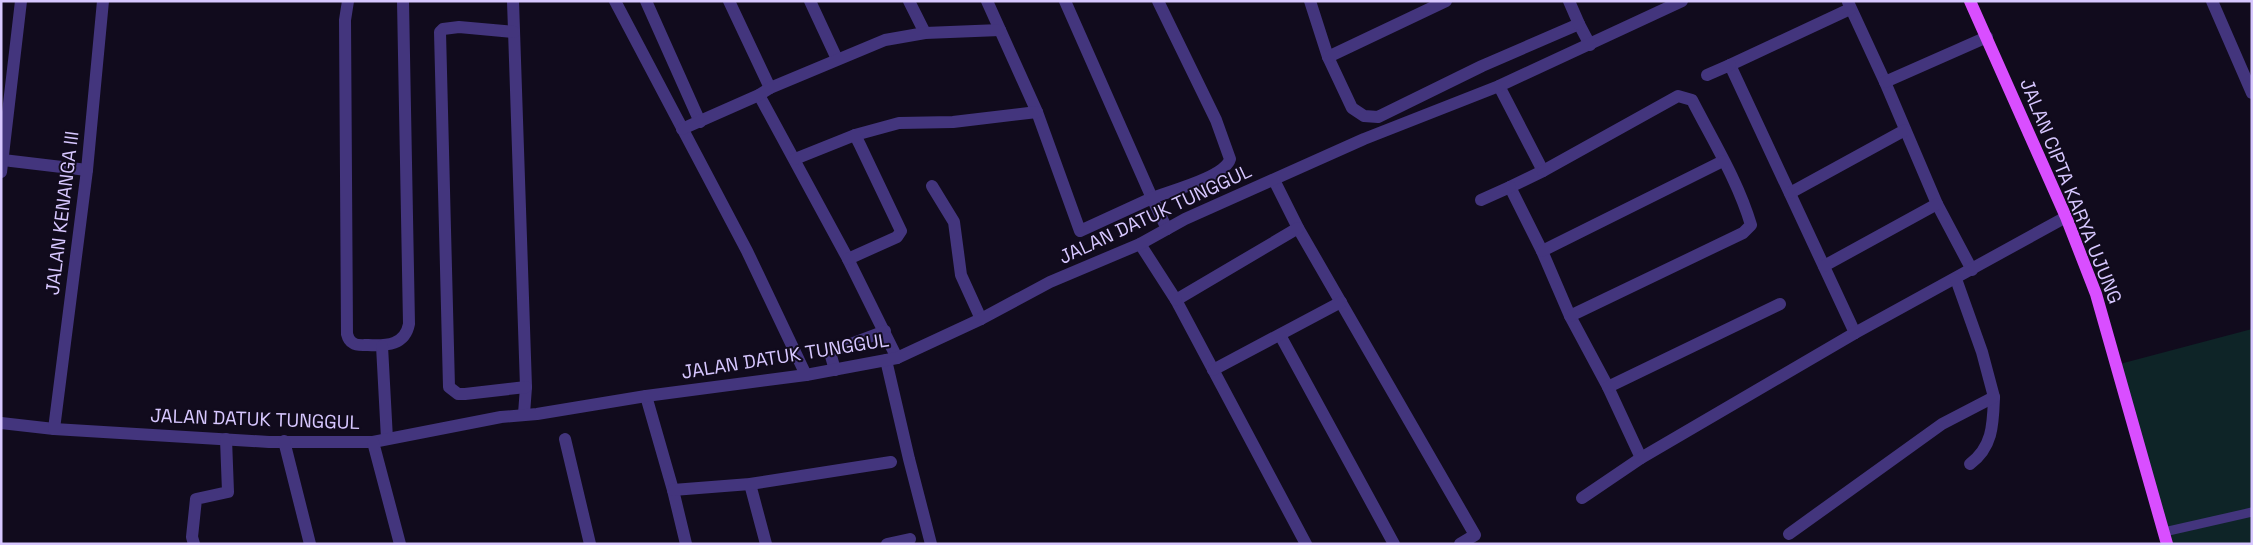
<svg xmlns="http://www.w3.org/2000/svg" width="2253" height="545" viewBox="0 0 2253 545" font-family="'Space Grotesk',sans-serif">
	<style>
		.green { fill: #0e2427 }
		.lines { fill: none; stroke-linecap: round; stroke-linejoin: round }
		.lane { stroke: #43357d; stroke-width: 9 }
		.street { stroke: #43357d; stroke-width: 12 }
		.primary { stroke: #d94eff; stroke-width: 12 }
		.labels { text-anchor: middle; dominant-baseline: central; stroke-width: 4; stroke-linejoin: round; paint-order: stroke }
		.street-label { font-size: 19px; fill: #d7c7ff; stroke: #110b1d }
	</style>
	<rect width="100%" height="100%" fill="#110b1d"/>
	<!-- green -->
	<path class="green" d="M2252 329V544H2164L2116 365Z"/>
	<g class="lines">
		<!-- lane -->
		<path class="lane" d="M2164 532 2252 512"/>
		<!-- street -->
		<g class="street">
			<path d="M348 1 345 20 347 334C348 338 349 341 353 343 357 346 363 345 368 345 387 346 405 345 409 324L403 1"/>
			<path d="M513 1 526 387 524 414"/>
			<path d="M615 1 747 251 806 375"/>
			<path d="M646 1 700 122"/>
			<path d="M729 1 770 88"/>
			<path d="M810 1 837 59"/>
			<path d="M909 1 925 33"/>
			<path d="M987 1 1037 112 1080 231 1152 198 1065 1"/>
			<path d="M1158 1 1216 120 1230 159C1225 177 1170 191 1152 198L1167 229"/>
			<path d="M1310 1 1328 57 1352 108 1364 116 1378 117 1482 66 1579 24 1590 45"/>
			<path d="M1569 1 1579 24"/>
			<path d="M2212 1 2252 93"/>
			<path d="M1848 2 1885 82 1937 204 1972 270"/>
			<path d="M1850 9 1730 65 1855 333"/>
			<path d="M514 32 459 27 443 29 440 32 449 387 458 394H465L526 387"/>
			<path d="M1328 57 1446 1"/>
			<path d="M1707 75 1730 65"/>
			<path d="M1885 82 1987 37"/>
			<path d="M1499 86 1543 171 1510 187 1542 251 1570 316 1608 387 1641 458"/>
			<path d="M759 95 848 259 897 358"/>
			<path d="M682 129 759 95 770 88 885 40 925 33 1000 30"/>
			<path d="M855 135 899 123 953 122 1037 112"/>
			<path d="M795 159 855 135 860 145 901 231 897 237 848 259"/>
			<path d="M3 160 87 170"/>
			<path d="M1543 171 1678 96 1692 100C1713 141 1738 181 1751 225L1743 233 1570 316"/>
			<path d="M1 172 21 1"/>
			<path d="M1274 180 1298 228 1475 535 1460 544"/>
			<path d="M932 186 954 222 961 275 981 319"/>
			<path d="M1790 193 1905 130"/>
			<path d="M1481 200 1510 187"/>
			<path d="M1298 228 1176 300 1306 544"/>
			<path d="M1140 244 1176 300"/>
			<path d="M1542 251 1723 161"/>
			<path d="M1824 266 1937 204"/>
			<path d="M1280 335 1394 544"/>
			<path d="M382 346 387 439"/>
			<path d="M886 360 909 459 931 544"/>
			<path d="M835 370 831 356 832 351 885 331"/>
			<path d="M1213 370 1341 302"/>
			<path d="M1608 387 1780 304"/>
			<path d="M646 396 673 490 686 544"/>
			<path d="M1 423 54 429 269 442H373L501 417 537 414 646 396 806 375 897 358 981 319 1050 282 1140 244 1185 219 1364 139 1499 86 1682 1"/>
			<path d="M54 429 87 170 103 1"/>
			<path d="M565 439 590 544"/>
			<path d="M284 441 310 544"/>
			<path d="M373 442 400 544"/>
			<path d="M1970 464C1993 447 1993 424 1994 397"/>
			<path d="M750 484 766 544"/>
			<path d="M673 490 750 484 891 462"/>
			<path d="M1582 498 1641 458 1855 333 2066 217"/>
			<path d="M1789 534 1942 424 1994 397 1982 352 1956 279"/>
			<path d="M194 544 192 537 196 499 228 492 226 439"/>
			<path d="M887 544 910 539"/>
		</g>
		<!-- primary -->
		<path class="primary" d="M1970 1 2066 217 2096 294 2167 544"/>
	</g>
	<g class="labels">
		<!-- street labels -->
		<g class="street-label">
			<text transform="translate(2071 191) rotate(68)">JALAN CIPTA KARYA UJUNG</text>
			<text transform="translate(62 213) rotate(-83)">JALAN KENANGA III</text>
			<text transform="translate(1155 214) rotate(-25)">JALAN DATUK TUNGGUL</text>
			<text transform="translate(785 356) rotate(-9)">JALAN DATUK TUNGGUL</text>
			<text transform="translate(255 419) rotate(2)">JALAN DATUK TUNGGUL</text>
		</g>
	</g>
	<!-- border -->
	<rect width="2253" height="545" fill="none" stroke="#d7c7ff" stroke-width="5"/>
</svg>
